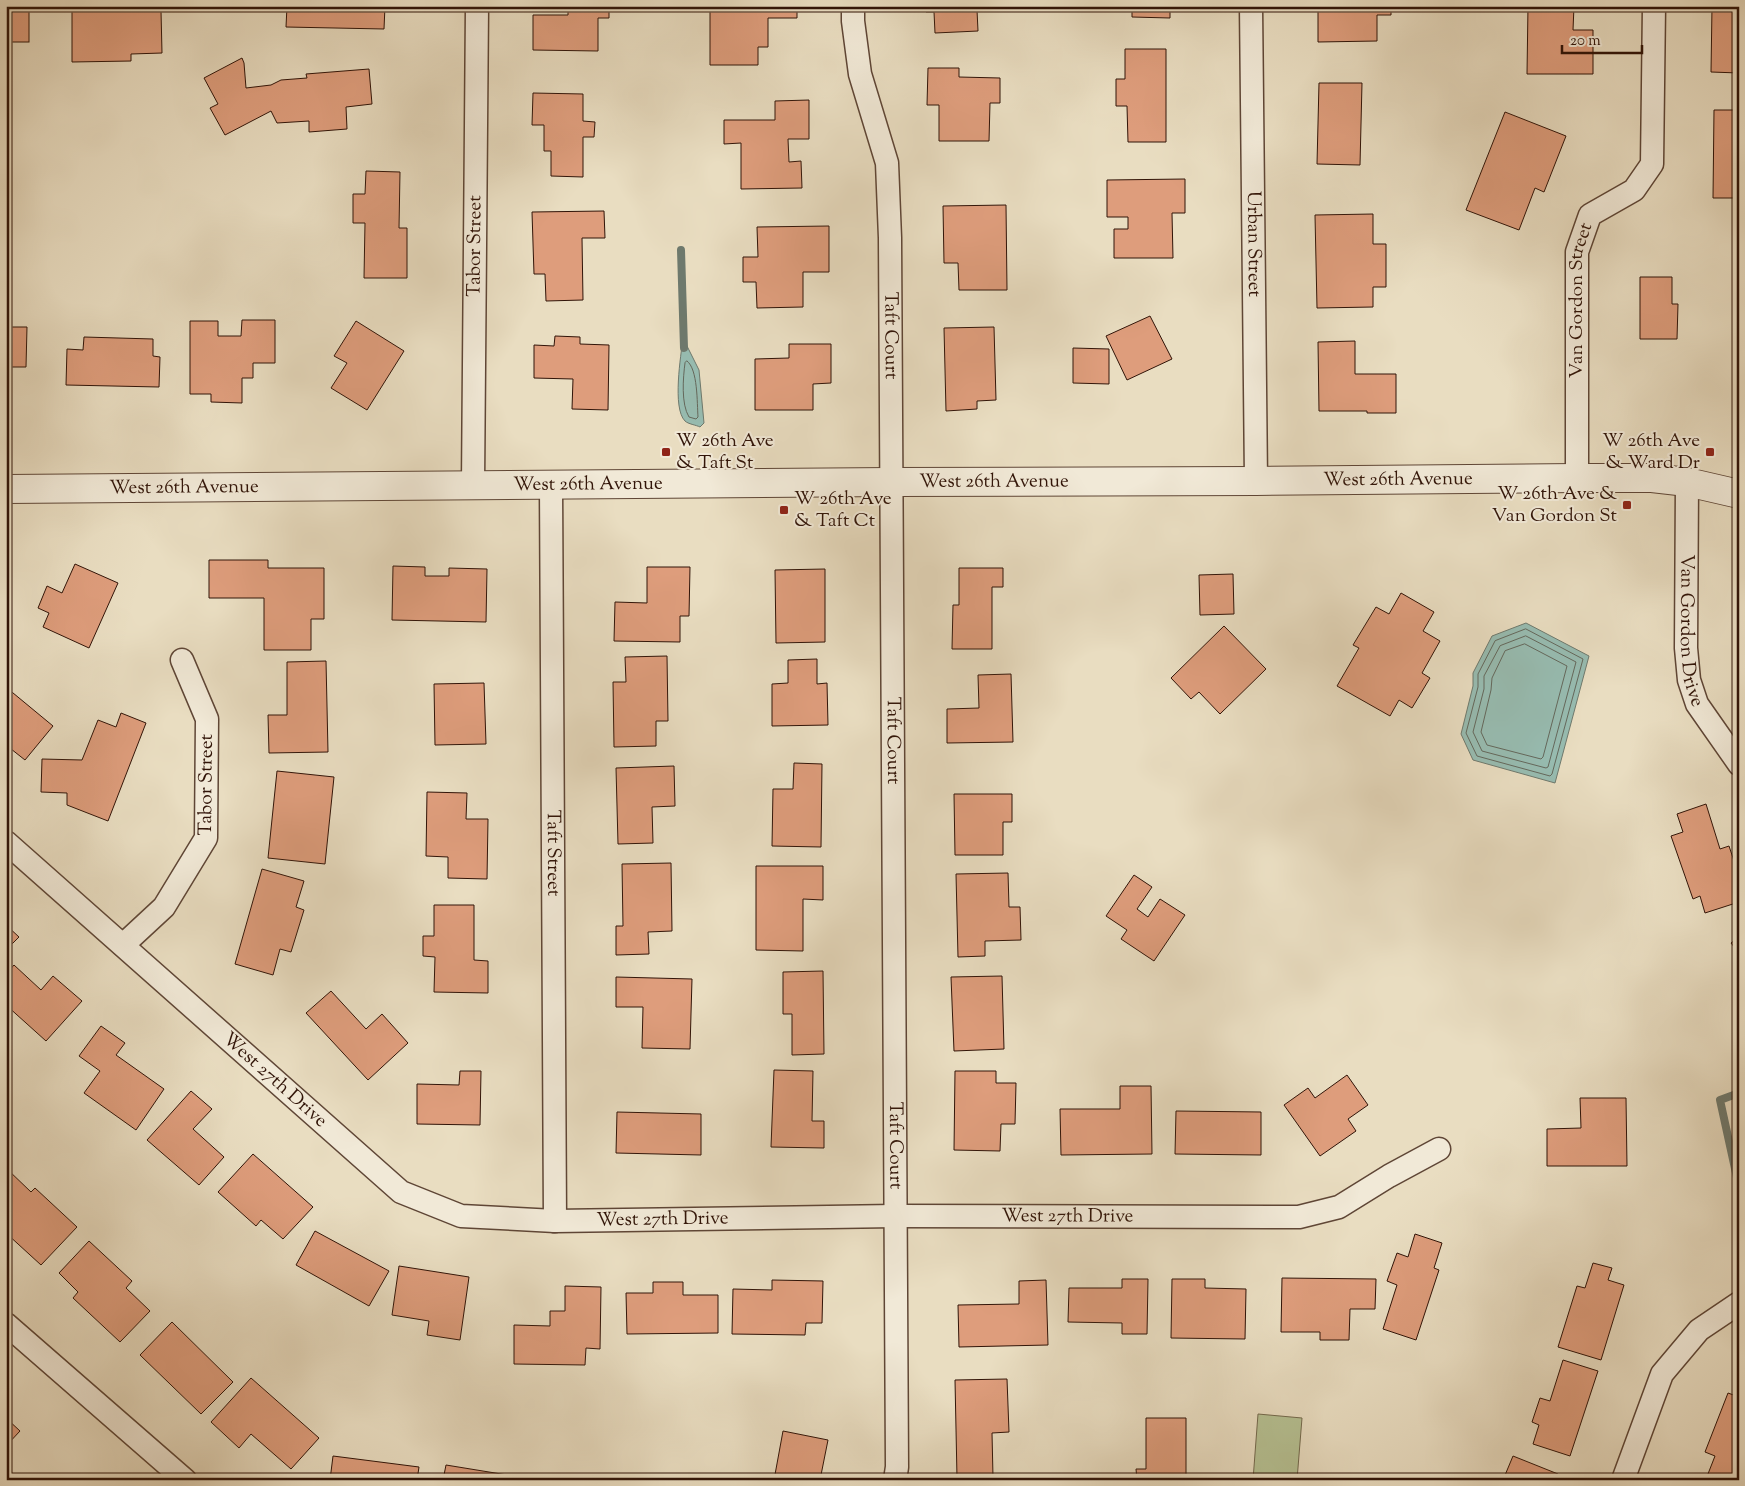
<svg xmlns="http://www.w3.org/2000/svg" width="1745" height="1486" viewBox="0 0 1745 1486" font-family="'Sorts Mill Goudy',serif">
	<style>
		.green { fill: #b6c193; stroke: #746a4e }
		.water { fill: #97bcb1; stroke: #6e796d }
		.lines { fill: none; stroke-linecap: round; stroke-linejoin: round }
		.shore { stroke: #64685c; stroke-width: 1 }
		.stream { stroke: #6e796d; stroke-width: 8 }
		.building { fill: #de9d7c; stroke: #311408 }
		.minor-casing { stroke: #5f4636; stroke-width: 25 }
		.tertiary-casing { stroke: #5f4636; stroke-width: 30 }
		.minor { stroke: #f1e9d7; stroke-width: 22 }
		.tertiary { stroke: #f1e9d7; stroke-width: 28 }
		.poi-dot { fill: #8f2418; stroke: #f1e9d7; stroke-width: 2 }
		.labels { text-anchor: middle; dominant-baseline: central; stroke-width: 4; stroke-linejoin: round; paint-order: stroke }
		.street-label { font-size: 19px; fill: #311408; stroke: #f1e9d7 }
		.poi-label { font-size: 19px; fill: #311408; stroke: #f1e9d7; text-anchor: start }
	</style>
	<rect width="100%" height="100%" fill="#e9ddc1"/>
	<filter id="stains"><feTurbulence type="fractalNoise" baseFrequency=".004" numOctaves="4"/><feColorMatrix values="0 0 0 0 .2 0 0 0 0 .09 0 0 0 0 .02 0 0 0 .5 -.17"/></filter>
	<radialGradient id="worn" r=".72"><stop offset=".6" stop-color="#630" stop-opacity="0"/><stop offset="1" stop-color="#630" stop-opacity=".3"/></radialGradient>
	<!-- green -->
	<path class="green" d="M1258 1414 1302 1418 1297 1480H1253Z"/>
	<!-- water -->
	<g class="water">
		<path d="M683 338 699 370 704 423 700 427C696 425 688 424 685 421 672 408 681 355 683 338Z"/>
		<path d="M1526 623 1589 656 1555 783 1473 760 1461 734 1473 686V673L1492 636Z"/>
	</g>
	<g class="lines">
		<!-- shore -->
		<g class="shore">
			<path d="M687 361C698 369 697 403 698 417L696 419 689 417C681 404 683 378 685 363Z"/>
			<path d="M1526 629 1583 659 1552 774 1550 776 1477 756 1466 733 1478 687V674L1495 641Z"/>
			<path d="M1526 636 1576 662 1548 767 1546 768 1482 751 1473 732 1484 689V676L1500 646Z"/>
			<path d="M1525 644 1567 666 1543 757 1541 759 1487 745 1481 732 1491 690 1492 678 1505 651Z"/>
		</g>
		<!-- stream -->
		<g class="stream">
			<path d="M681 250 684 348"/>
			<path d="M1739 1093 1720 1100 1739 1187"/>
		</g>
	</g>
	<!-- building -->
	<g class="building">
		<rect x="6" y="6" width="23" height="36"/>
		<path d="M72 6H107V11H161L162 53 131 54V61L72 62Z"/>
		<path d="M287 6H385L384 29 286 27Z"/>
		<path d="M568 6H609V18H598V51L533 50V15H568Z"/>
		<path d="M710 6H797V18H768V47H758V65H710Z"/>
		<path d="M926 6H996V10H977L978 31 935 33 934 12H926Z"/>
		<path d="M1132 6H1170V18L1132 17Z"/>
		<path d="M1331 6H1391V15H1377V41L1318 42V10H1331Z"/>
		<path d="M1528 6H1574L1573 30H1593V74H1527Z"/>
		<path d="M1726 6H1739V73L1711 72 1712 7Z"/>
		<path d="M1125 49H1166V142H1128L1127 106H1116V79H1125Z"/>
		<path d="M242 58 244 63 246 88 271 85 281 80 307 78 306 74 369 69 372 104 346 107 347 129 309 132V121L277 123 271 111 225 135 210 108 218 104 204 78Z"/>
		<path d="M928 68H959V77L1000 78V103H990L989 141H939V105H927Z"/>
		<path d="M1319 83H1362L1360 165 1317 164Z"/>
		<path d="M533 93 583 94V121L595 122 594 137H583V177L551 176V151H544V125H532Z"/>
		<path d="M809 100V139H788L789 162 801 161 802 188 741 189V143L724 144V120H775V101Z"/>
		<path d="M1714 110H1739V198H1713Z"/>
		<path d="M1505 112 1566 136 1544 192 1535 188 1519 230 1466 210Z"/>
		<path d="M366 171 400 172 399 228H407V278H364L365 223H353V194H365Z"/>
		<path d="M1185 179V213H1172L1173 258H1114V229H1128V217H1107V180Z"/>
		<path d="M1006 205 1007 290H959L958 263H944L943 206Z"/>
		<path d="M604 211 605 238H582L583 300 546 301 545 274H534L532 212Z"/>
		<path d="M1373 214V244H1386V287H1373V307L1317 308 1315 215Z"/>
		<path d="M829 226V272H803V307L757 308 756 282H743V257H758L757 227Z"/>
		<path d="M1640 277H1672V304H1678L1677 339H1640Z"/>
		<path d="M1150 316 1172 359 1127 380 1106 336Z"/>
		<path d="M242 320H275V363H253V378H242V403L211 402V394H190V321H218V336H241Z"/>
		<path d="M356 321 404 351 367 410 331 388 347 363 334 356Z"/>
		<path d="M6 327H27L26 367H6Z"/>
		<path d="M994 327 996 400 977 401V409L946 411 944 328Z"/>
		<path d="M555 336 580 337V344L609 345 608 410 572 409 573 379 534 378V345L554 346Z"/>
		<path d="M84 337 153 339V356L160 357 159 387 66 385 67 349 83 350Z"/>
		<path d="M1355 341V374H1396V413H1367V411H1319L1318 342Z"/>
		<path d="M789 344H831V383L813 384V410H755V359L789 358Z"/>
		<path d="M1073 348 1109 349V384L1073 383Z"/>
		<path d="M209 560H268V568H324V619H311V650H264V598H209Z"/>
		<path d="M75 564 118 583 89 648 43 627 49 613 38 608 47 586 62 593Z"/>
		<path d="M393 566 425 567V576H449V568L487 569 486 622 392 620Z"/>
		<path d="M647 567H690L689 616H680V642L614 641 615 602 647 603Z"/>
		<path d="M959 568H1003V587H992V649H952L953 605H959Z"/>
		<path d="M825 569V642L776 643 775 570Z"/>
		<path d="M1233 574 1234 614 1200 615 1199 575Z"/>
		<path d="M1401 593 1434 612 1423 631 1440 641 1422 673 1430 678 1412 708 1399 700 1390 716 1337 686 1359 648 1353 645 1376 607 1389 614Z"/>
		<path d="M1224 626 1266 669 1220 714 1199 692 1191 699 1171 678Z"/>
		<path d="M667 656 668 721H656V746L614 747 613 682H626L625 657Z"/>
		<path d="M817 659V684L827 683 828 725 772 726V684L788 683V660Z"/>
		<path d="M326 661 328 752 269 753 268 715H287V662Z"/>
		<path d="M1011 674 1013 742 947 743V709L979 708 978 675Z"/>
		<path d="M484 683 486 744 435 745 434 684Z"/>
		<path d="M7 688 53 726 25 760 6 745Z"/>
		<path d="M121 713 146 723 108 821 67 805V793L41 792 42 759 82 760 98 720 116 727Z"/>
		<path d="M794 763 822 764 821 847 772 846 773 789H793Z"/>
		<path d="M674 766 675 806 652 807 653 843 618 844 616 768Z"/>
		<path d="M277 771 334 777 325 864 268 858Z"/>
		<path d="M427 792 467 793 466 819H488L487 879 448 878V857L426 856Z"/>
		<path d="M954 794H1012V822H1003V855H955Z"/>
		<path d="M1706 804 1720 849 1729 846 1739 876V902L1705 913 1700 896 1693 899 1671 836 1683 832 1677 814Z"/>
		<path d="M671 863 672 931 648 932 649 954 616 955V926H623L622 864Z"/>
		<path d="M756 866H823V900L803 899V951L756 950Z"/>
		<path d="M262 869 304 881 296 907 304 910 291 952 280 949 273 975 235 964Z"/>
		<path d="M1008 873 1009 907H1020L1021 940 985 941V956L958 957 956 874Z"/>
		<path d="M1134 875 1152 887 1137 909 1148 917 1160 899 1185 915 1154 961 1121 939 1127 930 1106 916Z"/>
		<path d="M434 905H474V960L488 961V993L434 992 435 957 423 956V936H434Z"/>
		<path d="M6 925 19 937 6 950Z"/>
		<path d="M1739 937V953L1731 943Z"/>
		<path d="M14 965 41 990 53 976 82 1001 46 1041 6 1005V974Z"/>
		<path d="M823 971 824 1054 792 1055V1014H783V972Z"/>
		<path d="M1002 976 1004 1049 954 1051 951 977Z"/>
		<path d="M616 977 692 979 690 1049 642 1048 643 1007H616Z"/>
		<path d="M331 991 366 1029 382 1014 408 1043 368 1080 306 1013Z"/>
		<path d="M101 1026 125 1043 116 1055 164 1089 136 1130 84 1093 100 1071 79 1056Z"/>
		<path d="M774 1070 813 1071 812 1121H824V1148L771 1147Z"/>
		<path d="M460 1071H481L480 1125 417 1124V1084L459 1085Z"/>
		<path d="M955 1071H996V1083H1016L1015 1124H1001L1000 1151 954 1150Z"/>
		<path d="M1347 1075 1368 1105 1348 1119 1356 1131 1320 1156 1284 1105 1308 1088 1315 1098Z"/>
		<path d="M1120 1086H1151L1152 1154 1061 1155 1060 1109H1120Z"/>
		<path d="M191 1091 212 1109 193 1129 224 1157 199 1185 147 1140Z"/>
		<path d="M1580 1098H1626L1627 1166H1547V1129L1581 1128Z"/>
		<path d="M1176 1111 1261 1112V1155L1175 1154Z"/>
		<path d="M617 1112 701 1114V1155L616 1153Z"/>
		<path d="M253 1154 313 1207 283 1239 261 1220 256 1226 218 1192Z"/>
		<path d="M6 1168 31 1192 35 1188 77 1227 41 1265 6 1233Z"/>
		<path d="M315 1231 389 1271 369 1306 296 1265Z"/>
		<path d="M1415 1234 1442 1243 1434 1268 1439 1270 1416 1340 1383 1329 1397 1285 1387 1281 1397 1253 1408 1257Z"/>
		<path d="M89 1241 132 1281 126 1288 150 1311 120 1342 73 1298 78 1292 59 1273Z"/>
		<path d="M1593 1263 1612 1268 1608 1280 1624 1285 1601 1360 1558 1347 1577 1286 1585 1288Z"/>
		<path d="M399 1266 469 1277 460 1340 427 1335 429 1321 392 1315Z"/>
		<path d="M1282 1278 1376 1279 1375 1309H1350L1349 1340H1320V1332H1281Z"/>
		<path d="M1122 1279H1148L1147 1334H1122V1323L1068 1322 1069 1288H1122Z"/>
		<path d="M1172 1279H1205V1288L1246 1289 1245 1339 1171 1338Z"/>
		<path d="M772 1280 823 1281 822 1323H806L805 1335 732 1334 733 1289 772 1290Z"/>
		<path d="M1046 1280 1048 1345 959 1347 958 1305 1019 1304V1281Z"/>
		<path d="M653 1282H683V1295H718V1333L627 1334 626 1293H653Z"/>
		<path d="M565 1286 601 1287 600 1349 586 1348 585 1365 514 1364V1325L550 1326V1311H565Z"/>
		<path d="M172 1322 233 1382 201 1414 140 1355Z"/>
		<path d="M1563 1360 1598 1371 1570 1456 1533 1444 1539 1425 1532 1422 1540 1398 1550 1401Z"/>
		<path d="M251 1378 319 1438 291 1469 251 1434 239 1448 211 1422Z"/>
		<path d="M1007 1379 1009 1432 992 1433 993 1477 957 1478 955 1380Z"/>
		<path d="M1728 1393 1739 1397V1480H1709L1706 1479 1715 1456 1705 1452Z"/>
		<path d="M6 1418 20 1431 6 1446Z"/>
		<path d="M1146 1418H1186V1480H1137L1136 1469H1146Z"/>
		<path d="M783 1431 828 1440 820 1480H774Z"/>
		<path d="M333 1456 419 1467 417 1480H330Z"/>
		<path d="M1513 1456 1558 1474 1556 1480H1503Z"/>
		<path d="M446 1465 538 1480H443Z"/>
	</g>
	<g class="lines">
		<defs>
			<g id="minor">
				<path id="s1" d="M853 6V21L860 74 887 163 890 238 897 1467 895 1480"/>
				<path id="s2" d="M1251 6 1256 481"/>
				<path id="s3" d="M1577 478V252L1590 215 1634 190 1652 164 1654 6"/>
				<path id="s4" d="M1687 482 1686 648 1689 680 1697 704 1739 764"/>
				<path id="s5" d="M473 485 477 6"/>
				<path id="s6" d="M551 485 555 1221"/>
				<path id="s7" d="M6 842 401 1192 461 1216 555 1221 895 1216 1299 1217 1339 1207 1389 1176 1439 1149"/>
				<path id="s8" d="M123 945 164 907 206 838 207 719 182 660"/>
				<path d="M6 1324 185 1480"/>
				<path d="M1623 1480 1662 1374 1699 1330 1739 1303"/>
			</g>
			<g id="tertiary">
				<path id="s9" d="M6 489 891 482 1256 481 1577 478H1652L1687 482 1739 494"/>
			</g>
		</defs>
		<!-- minor casing -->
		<use href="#minor" class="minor-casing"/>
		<!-- tertiary casing -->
		<use href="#tertiary" class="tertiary-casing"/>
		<!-- minor -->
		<use href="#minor" class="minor"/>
		<!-- tertiary -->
		<use href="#tertiary" class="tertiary"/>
	</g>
	<!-- markers -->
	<g class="poi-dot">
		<rect x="661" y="447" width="10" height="10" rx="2.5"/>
		<rect x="1705" y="447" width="10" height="10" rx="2.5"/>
		<rect x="1622" y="500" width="10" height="10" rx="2.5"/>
		<rect x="779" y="505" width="10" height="10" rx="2.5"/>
	</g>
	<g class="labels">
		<!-- street labels -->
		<g class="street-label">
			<text stroke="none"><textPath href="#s2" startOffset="238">Urban Street</textPath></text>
			<text stroke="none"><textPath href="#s5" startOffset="239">Tabor Street</textPath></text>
			<text stroke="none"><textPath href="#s3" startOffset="178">Van Gordon Street</textPath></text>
			<text stroke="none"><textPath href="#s1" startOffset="334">Taft Court</textPath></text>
			<text stroke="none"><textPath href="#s9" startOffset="1392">West 26th Avenue</textPath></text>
			<text stroke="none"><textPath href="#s9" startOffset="988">West 26th Avenue</textPath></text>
			<text stroke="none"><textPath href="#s9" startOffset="582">West 26th Avenue</textPath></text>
			<text stroke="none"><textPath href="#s9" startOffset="178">West 26th Avenue</textPath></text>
			<text stroke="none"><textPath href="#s4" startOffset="149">Van Gordon Drive</textPath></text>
			<text stroke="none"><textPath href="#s1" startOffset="739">Taft Court</textPath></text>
			<text stroke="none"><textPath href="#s8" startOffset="190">Tabor Street</textPath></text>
			<text stroke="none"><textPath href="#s6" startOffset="368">Taft Street</textPath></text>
			<text stroke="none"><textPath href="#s7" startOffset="359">West 27th Drive</textPath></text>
			<text stroke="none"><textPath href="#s1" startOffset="1144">Taft Court</textPath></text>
			<text stroke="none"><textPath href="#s7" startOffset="1199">West 27th Drive</textPath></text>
			<text stroke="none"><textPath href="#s7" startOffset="794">West 27th Drive</textPath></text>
		</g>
		<!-- poi labels -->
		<g class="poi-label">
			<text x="676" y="441">W 26th Ave<tspan x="676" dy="22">&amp; Taft St</tspan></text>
			<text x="1700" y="441" text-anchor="end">W 26th Ave<tspan x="1700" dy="22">&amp; Ward Dr</tspan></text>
			<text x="1617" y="494" text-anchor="end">W 26th Ave &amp;<tspan x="1617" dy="22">Van Gordon St</tspan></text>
			<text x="794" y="499">W 26th Ave<tspan x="794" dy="22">&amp; Taft Ct</tspan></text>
		</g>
	</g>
	<!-- margin -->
	<rect width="1745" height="1486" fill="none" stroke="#e9ddc1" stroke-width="25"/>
	<rect x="8" y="8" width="1730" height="1471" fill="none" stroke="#311408" stroke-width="2.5"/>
	<rect x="12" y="12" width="1720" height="1461" fill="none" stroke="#311408"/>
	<!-- scale -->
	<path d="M1562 45v8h80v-8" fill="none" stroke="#311408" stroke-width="2.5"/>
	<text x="1570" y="45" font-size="15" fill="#311408" stroke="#f1e9d7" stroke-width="4" paint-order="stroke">20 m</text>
	<rect width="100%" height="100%" filter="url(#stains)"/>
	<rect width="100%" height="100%" fill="url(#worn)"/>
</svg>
